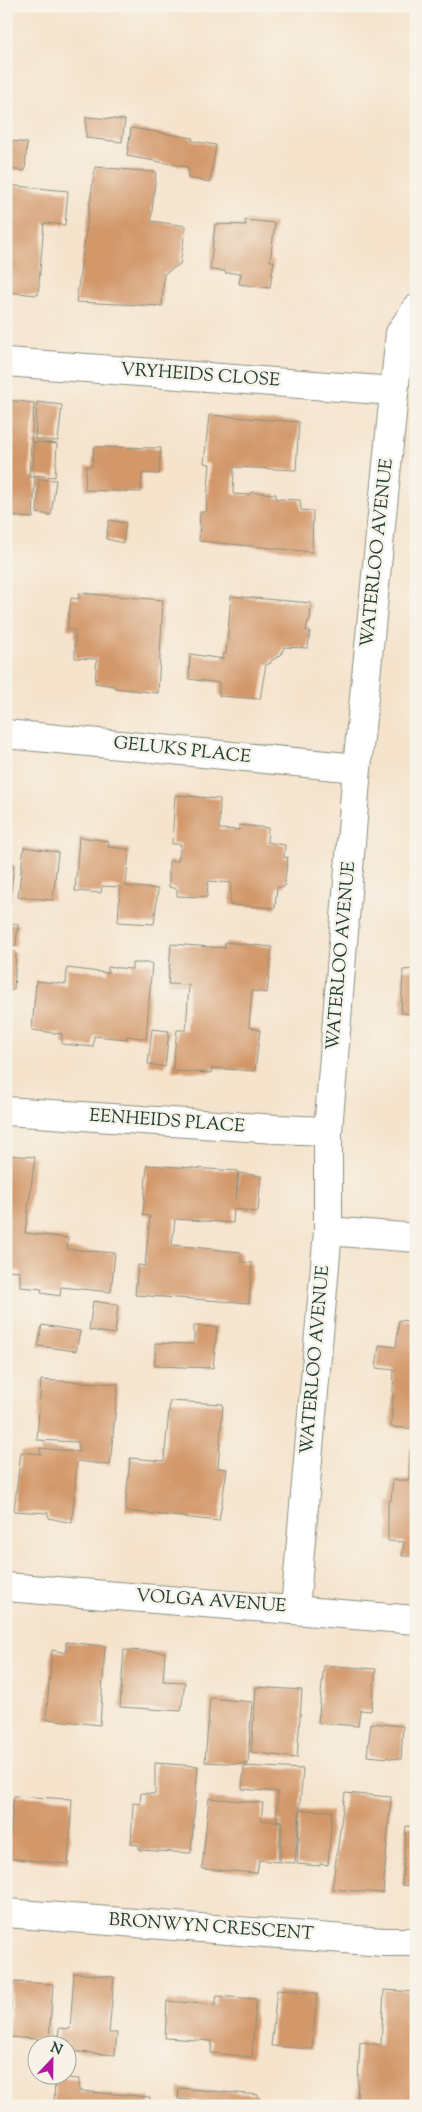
<svg xmlns="http://www.w3.org/2000/svg" width="422" height="2112" viewBox="0 0 422 2112" font-family="'Sorts Mill Goudy',serif">
	<style>
		.building { fill: #d3986a }
		.lines { fill: none; stroke-linecap: round; stroke-linejoin: round }
		.street-casing { stroke: #8a9080; stroke-width: 30 }
		.street { stroke: #fff; stroke-width: 28 }
		.labels { text-anchor: middle; dominant-baseline: central; stroke-width: 5; stroke-linejoin: round; paint-order: stroke }
		.street-label { font-size: 18px; fill: #1f3d34; stroke: #f7f3e8 }
	</style>
	<rect width="100%" height="100%" fill="#f7f3e8"/>
	<filter id="ink" filterUnits="userSpaceOnUse"><feTurbulence type="fractalNoise" baseFrequency=".02" numOctaves="2"/><feDisplacementMap in="SourceGraphic" scale="10" xChannelSelector="R" yChannelSelector="G"/><feConvolveMatrix kernelMatrix="1 2 1 2 8 2 1 2 1" color-interpolation-filters="sRGB"/></filter>
	<filter id="wash" filterUnits="userSpaceOnUse"><feTurbulence type="fractalNoise" baseFrequency=".0096" numOctaves="4" result="noise"/><feDisplacementMap in="SourceGraphic" scale="20" xChannelSelector="R" yChannelSelector="G"/><feGaussianBlur stdDeviation="1.12" result="paint"/><feColorMatrix in="noise" values="0 0 0 0 0 0 0 0 0 0 0 0 0 0 0 0 0 1.4 0 .05"/><feComposite in="paint" operator="in"/></filter>
	<g filter="url(#wash)">
		<rect width="100%" height="100%" fill="#f5e3cc"/>
		<g id="blocks">
			<!-- building -->
			<g class="building">
				<path d="M86 117 125 120 122 142 86 138Z"/>
				<path d="M131 128 193 138 192 141 216 145 210 182 188 178V167L127 156Z"/>
				<path d="M6 140 27 143 25 171 6 169Z"/>
				<path d="M95 167 156 172 151 221 186 226 180 264 164 274 162 306 76 302Z"/>
				<path d="M6 185 68 191 65 225 44 223 38 295 6 292Z"/>
				<path d="M245 220 275 223 270 261H274L270 288 239 284 241 273H225V271L210 270 215 224 246 225Z"/>
				<path d="M6 400 34 403 29 477H35L33 518 6 516Z"/>
				<path d="M37 402 62 405 58 441 35 439Z"/>
				<path d="M209 415 299 422 296 470 234 467 233 494 249 495 251 492 276 494V499L300 500 301 510 313 511 312 552 199 541 200 512H206L210 464 204 463Z"/>
				<path d="M34 442 57 444 55 477 33 475Z"/>
				<path d="M94 447 161 448 159 474 142 473 141 492 85 490 86 466H92Z"/>
				<path d="M39 479 56 480 51 515 37 513Z"/>
				<path d="M109 520 126 523 123 543 106 539Z"/>
				<path d="M79 593 163 600 158 693 115 688 114 686 95 683 97 659 75 658V630L67 629 71 598 79 599Z"/>
				<path d="M231 596 311 603 310 621H308L306 631H310L308 648 284 647 281 655 271 661 270 664H266L260 699 219 696V683L189 679 190 654 223 659V654H226Z"/>
				<path d="M175 795 220 799 219 829 239 830V825L268 828 267 842 285 845 284 858 288 857 284 887H277L275 908 230 905 231 883 208 881 207 897 177 896V889L169 887V861H178L181 844H172Z"/>
				<path d="M79 837 109 841 108 847 129 849 126 886 158 889 154 924 118 922 120 887 102 886 101 893 75 891Z"/>
				<path d="M24 847 58 852 53 900 18 897Z"/>
				<path d="M6 863 14 864 10 902H6Z"/>
				<path d="M6 923 18 924 16 946 6 945Z"/>
				<path d="M225 942 272 947 267 993 252 991 249 1027 260 1030 255 1071 212 1068 211 1073 172 1071 177 1030H186L189 985 168 984 171 944 225 948Z"/>
				<path d="M6 951 16 952 14 990H6Z"/>
				<path d="M132 963H152L146 1039 127 1036V1039L94 1036 93 1047 62 1044V1034L32 1030 36 981 66 984 67 968 108 973V967L132 969Z"/>
				<path d="M416 969V1014L401 1013 403 970Z"/>
				<path d="M152 1029 169 1031 165 1067 148 1064Z"/>
				<path d="M6 1155 35 1157 25 1233 68 1238 67 1249 115 1253 111 1292 61 1287 60 1296 41 1293 42 1289 20 1287V1271L6 1270Z"/>
				<path d="M147 1165 238 1171 236 1199 239 1173 261 1176 258 1212 234 1209 233 1223 175 1219 172 1245 241 1252V1262L252 1263 249 1303 135 1295 138 1265 145 1266 150 1216 143 1215Z"/>
				<path d="M93 1301 118 1305 115 1334 89 1330Z"/>
				<path d="M399 1320 416 1322V1429L391 1427 394 1370 376 1368 379 1345 396 1347Z"/>
				<path d="M42 1325 80 1331 76 1351 38 1346Z"/>
				<path d="M194 1326 217 1327 213 1368 155 1366V1343L194 1344Z"/>
				<path d="M41 1380 118 1384 110 1465 77 1461 72 1523 49 1518 48 1513 14 1511 21 1452 41 1454 40 1448 79 1452 78 1442 37 1440Z"/>
				<path d="M170 1401 223 1404 218 1468 227 1469 219 1521 125 1511 130 1458 164 1461Z"/>
				<path d="M410 1449 416 1450V1556H402L404 1542 388 1541V1501H391L393 1480H409Z"/>
				<path d="M66 1642 105 1646 100 1725 46 1719 52 1650 66 1653Z"/>
				<path d="M124 1650 165 1652 163 1681 185 1682 181 1711 120 1707Z"/>
				<path d="M324 1665 376 1669 371 1711 360 1710 358 1726 318 1723Z"/>
				<path d="M256 1687 302 1690 297 1758 251 1752Z"/>
				<path d="M210 1698 252 1702 248 1764 205 1762Z"/>
				<path d="M371 1723 403 1726 401 1759 367 1756Z"/>
				<path d="M155 1763 198 1766 191 1853 139 1850V1845L131 1844 133 1803 140 1804 141 1793 155 1794Z"/>
				<path d="M244 1766 303 1769 295 1863 280 1862 282 1821 276 1820 278 1792 242 1789Z"/>
				<path d="M345 1793 391 1797 383 1893 332 1889Z"/>
				<path d="M14 1796 72 1799 68 1864 7 1858Z"/>
				<path d="M209 1798 263 1803 261 1820 281 1822 278 1862 259 1860 257 1873 202 1869Z"/>
				<path d="M300 1810 332 1811 328 1865 320 1864V1866L297 1864Z"/>
				<path d="M406 1826 416 1827V1886L402 1885Z"/>
				<path d="M74 1973 114 1977 109 2033H117L115 2055 68 2051V2044H58L59 2028 70 2029Z"/>
				<path d="M13 1982 53 1984 49 2040 8 2037Z"/>
				<path d="M277 1990 317 1993 312 2049 271 2046Z"/>
				<path d="M384 1990 416 1992V2105L357 2101 360 2042 381 2045Z"/>
				<path d="M217 1996 256 1999 252 2057 211 2053 212 2041 165 2038 167 2001 215 2005Z"/>
				<path d="M55 2077 79 2079V2091L150 2097 149 2106H54Z"/>
				<path d="M179 2088 258 2095V2106H198V2101L178 2099Z"/>
				<path d="M354 2102 379 2104V2106H354Z"/>
			</g>
		</g>
	</g>
	<g filter="url(#ink)">
		<use href="#blocks" fill-opacity="0" stroke="#8a9080" stroke-width="1"/>
		<g class="lines">
			<defs>
				<g id="street">
					<path d="M6 362 394 391"/>
					<path d="M6 734 357 768"/>
					<path d="M6 1111 276 1129 328 1131"/>
					<path d="M328 1231 416 1238"/>
					<path d="M6 1587 416 1620"/>
					<path d="M295 1609 328 1231V1131L357 768 400 333 416 309"/>
					<path d="M6 1913 383 1942H416"/>
				</g>
			</defs>
			<!-- street casing -->
			<use href="#street" class="street-casing"/>
			<!-- street -->
			<use href="#street" class="street"/>
		</g>
	</g>
	<g class="labels">
		<!-- street labels -->
		<g class="street-label">
			<text transform="translate(200 376) rotate(4)">VRYHEIDS CLOSE</text>
			<text transform="translate(378 553) rotate(-84)">WATERLOO AVENUE</text>
			<text transform="translate(182 751) rotate(6)">GELUKS PLACE</text>
			<text transform="translate(342 956) rotate(-85)">WATERLOO AVENUE</text>
			<text transform="translate(167 1122) rotate(4)">EENHEIDS PLACE</text>
			<text transform="translate(316 1360) rotate(-85)">WATERLOO AVENUE</text>
			<text transform="translate(211 1602) rotate(4)">VOLGA AVENUE</text>
			<text transform="translate(211 1928) rotate(4)">BRONWYN CRESCENT</text>
		</g>
	</g>
	<!-- margin -->
	<rect width="422" height="2112" fill="none" stroke="#f7f3e8" stroke-width="25"/>
	<!-- north arrow -->
	<g transform="translate(52 2060) rotate(22)"><circle r="24" fill="#f7f3e8" stroke="#a1aaa0"/>
	<path d="M0-4L9 19L0 12L-9 19Z" fill="#b5179e"/>
	<text y="-8" font-size="14" font-weight="bold" text-anchor="middle" fill="#1f3d34">N</text>
	</g>
</svg>
